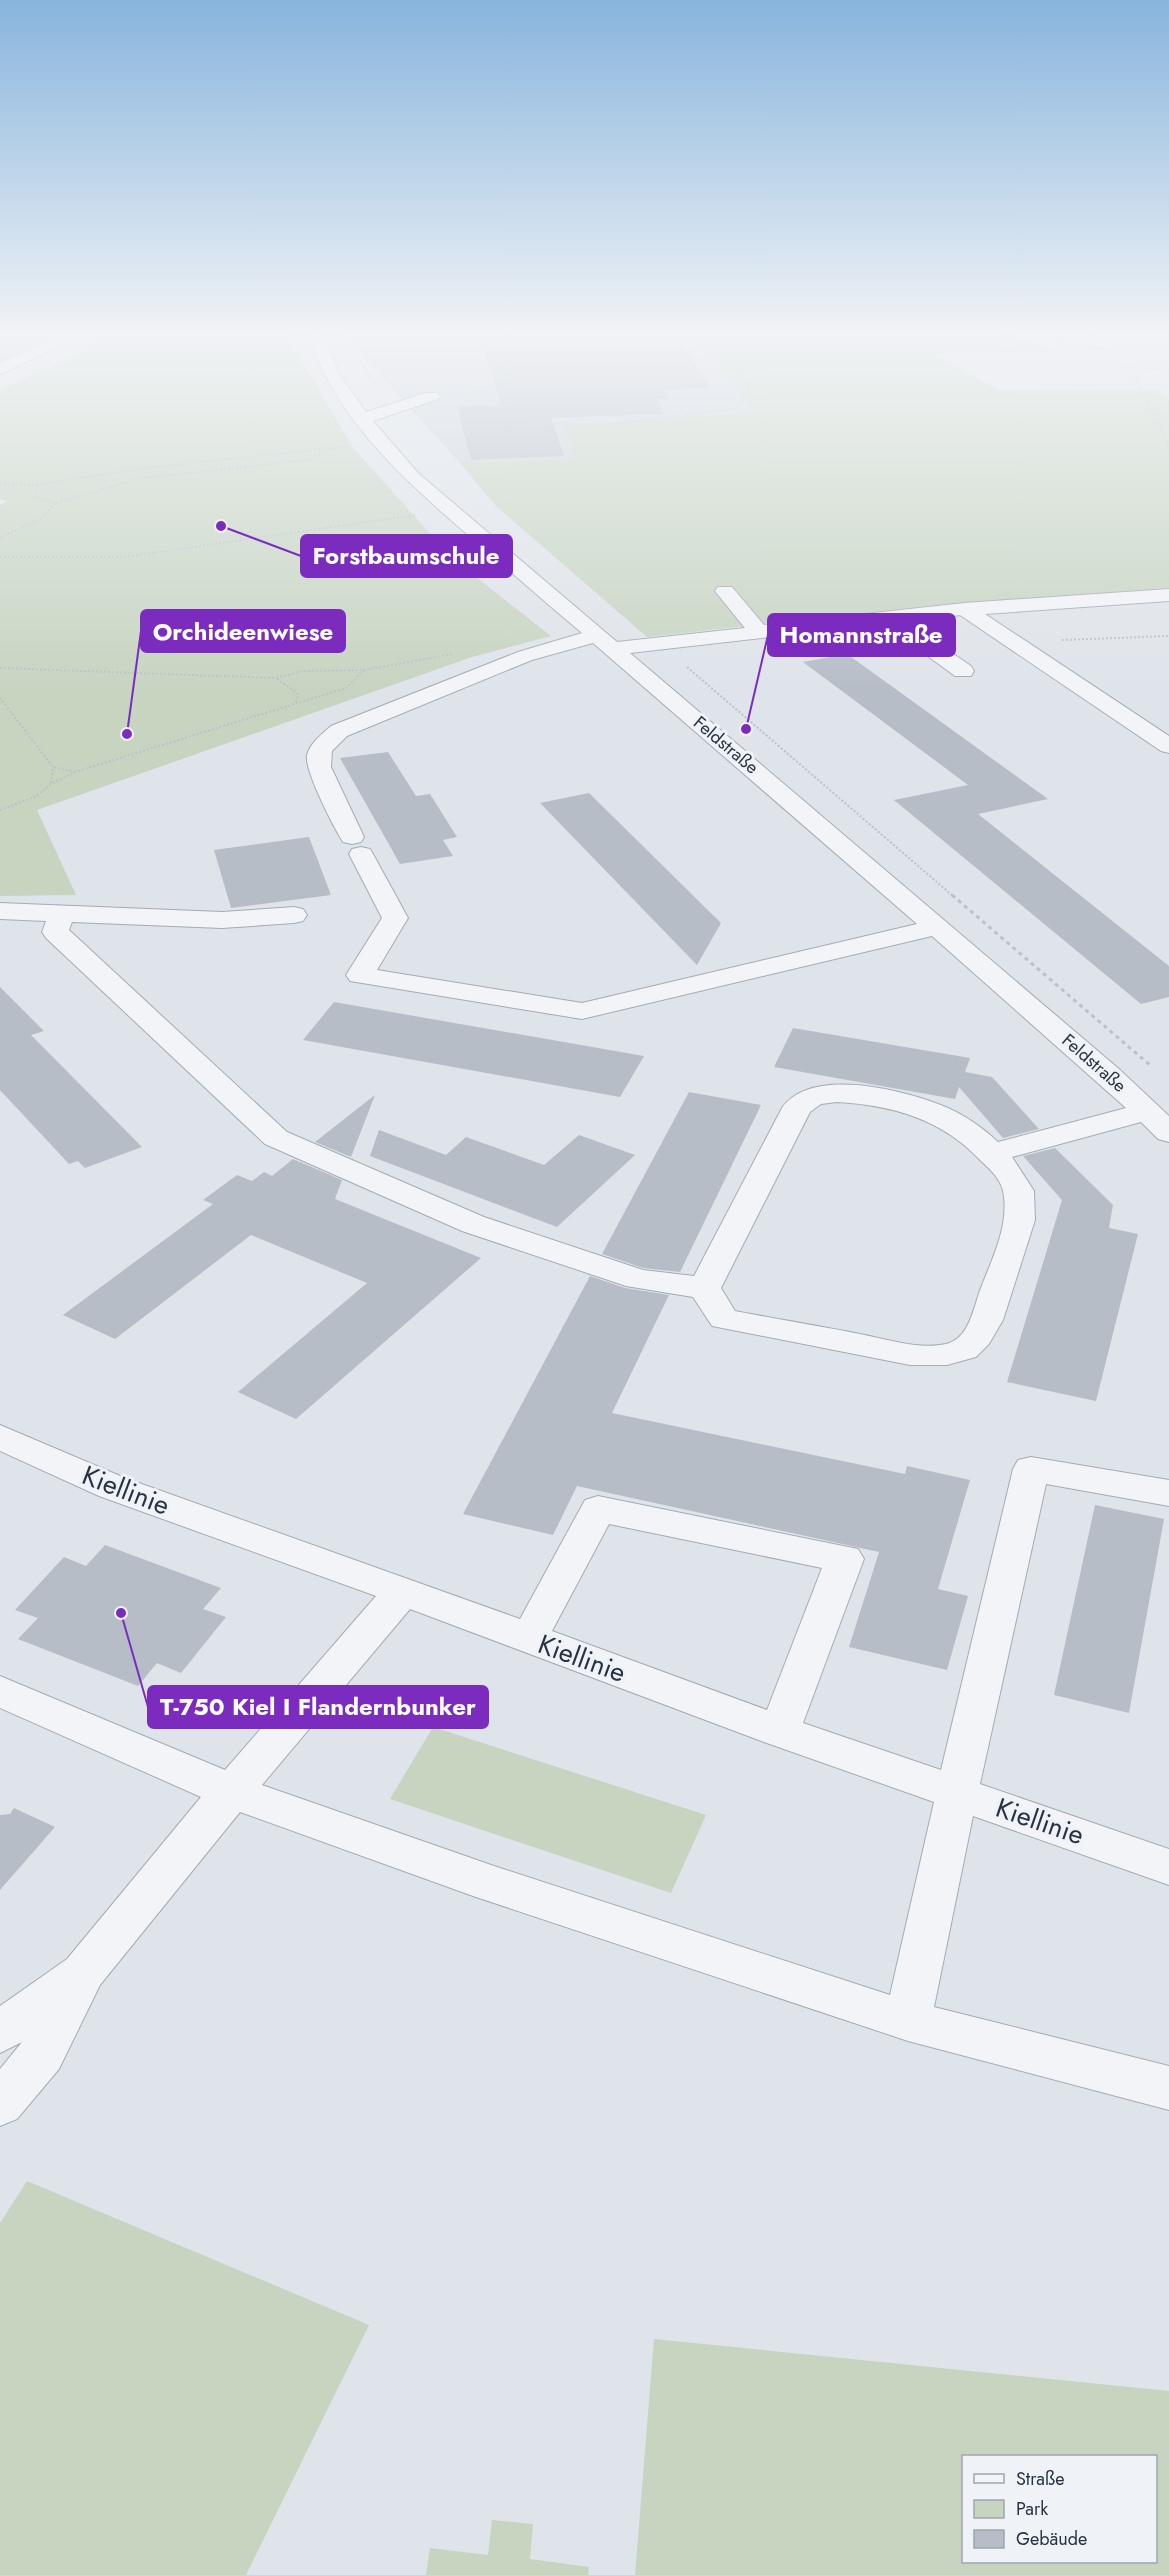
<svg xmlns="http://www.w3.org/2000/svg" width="1169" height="2575" viewBox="0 0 1169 2575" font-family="Jost,sans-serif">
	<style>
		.built { fill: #cdd3dc }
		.green { fill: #c6d4c0; fill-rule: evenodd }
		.building { fill: #b6bdc7 }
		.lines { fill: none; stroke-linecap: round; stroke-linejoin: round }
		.minor-casing { stroke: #a4abb4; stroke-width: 2 }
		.path-far1 { stroke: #bdc2c9; stroke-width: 2; stroke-dasharray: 2 2; stroke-linecap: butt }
		.path { stroke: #bdc2c9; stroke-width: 3; stroke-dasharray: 4 4; stroke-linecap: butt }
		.minor { fill: #f2f4f8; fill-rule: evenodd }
		.labels { text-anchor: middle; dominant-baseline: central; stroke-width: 6; stroke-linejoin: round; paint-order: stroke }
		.far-street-label { font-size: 18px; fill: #273242; stroke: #eff3f7 }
		.near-street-label { font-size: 27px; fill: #273242; stroke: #eff3f7 }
		.leader { fill: none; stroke: #7b2cbf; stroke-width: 2 }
		.callout-dot { fill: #7b2cbf; stroke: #eff3f7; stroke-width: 2 }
		.callout { fill: #7b2cbf; stroke: #7b2cbf; stroke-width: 2 }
		.callout-label { font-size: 24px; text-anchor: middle; font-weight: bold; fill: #fff }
	</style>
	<rect width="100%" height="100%" fill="#dfe4ea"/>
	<!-- built -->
	<path class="built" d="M350 332H692L755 412 565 426 575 459 460 463 352 344Z"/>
	<!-- green -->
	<g class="green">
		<path d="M0 332H73L0 364Z"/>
		<path d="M101 332H288L290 342 354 449 453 559 551 636 472 657 37 810 76 895 0 896V505L8 501 0 499V390L92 348 97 334Z"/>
		<path d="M692 332H986L1035 342 1058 352 931 354 999 390 1158 389 1169 400V588L936 605 647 637 496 506 460 463 574 459 564 426 754 412Z"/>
		<path d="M433 1727 706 1815 671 1893 390 1799Z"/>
		<path d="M27 2181 369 2325 246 2575H0V2223Z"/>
		<path d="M654 2339 1169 2391V2575H635ZM1156 2456V2562H964V2456Z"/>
		<path d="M492 2520 533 2524 530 2559 589 2567 588 2575H426L430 2548 488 2555Z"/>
	</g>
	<!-- building -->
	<g class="building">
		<path d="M558 332H675L710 388 664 389 669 399H657L664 414 551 418 564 456 471 460 457 406 501 405 480 335Z"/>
		<path d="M847 654 1048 799 978 814 1169 966V997L1141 1004 894 800 968 785 803 662Z"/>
		<path d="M388 752 416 796 430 794 457 837 443 840 453 856 400 864 340 758Z"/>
		<path d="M589 793 721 923 697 965 540 803Z"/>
		<path d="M309 837 331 895 231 908 214 850Z"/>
		<path d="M0 987 44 1031 31 1035 142 1147 85 1168 78 1161 69 1164 0 1090Z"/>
		<path d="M334 1002 644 1056 620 1097 303 1040Z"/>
		<path d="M793 1028 970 1058 965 1072 992 1077 1039 1129 1003 1138 959 1087 955 1099 774 1067Z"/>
		<path d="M689 1092 761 1105 680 1272 643 1268 602 1254Z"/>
		<path d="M375 1095 351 1157 315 1142Z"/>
		<path d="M379 1130 446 1155 466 1137 544 1165 579 1135 635 1155 557 1227 370 1156Z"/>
		<path d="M1055 1148 1113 1205 1109 1228 1138 1234 1096 1401 1007 1382 1062 1200 1023 1156Z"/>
		<path d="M293 1159 342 1180 335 1199 481 1258 296 1419 238 1392 367 1283 251 1235 115 1339 63 1315 213 1204 203 1200 237 1175 252 1181 264 1172 272 1176Z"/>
		<path d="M590 1276 625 1288 669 1295 612 1413 905 1474 907 1466 970 1480 938 1589 968 1596 947 1670 849 1647 879 1552 577 1486 553 1535 463 1514Z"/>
		<path d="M1095 1505 1164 1519 1129 1713 1054 1695Z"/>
		<path d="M105 1545 221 1588 203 1609 226 1617 181 1673 157 1663 138 1686 18 1639 38 1618 15 1610 64 1557 86 1566Z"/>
		<path d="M14 1808 55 1827 0 1890V1815L10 1814Z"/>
	</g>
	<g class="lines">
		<defs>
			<g id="minor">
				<path d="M71 332H91L0 374V363Z"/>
				<path d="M308 332H323L338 372 366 412 426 393H438L440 396 438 399 373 421 418 473 617 642 745 628 715 591 718 587H732L764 625 964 603 1169 589V601L985 614 1169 736V753L1161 751 960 615 907 622 971 666 974 671 971 676H955L884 624 630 653 1119 1069 1169 1116V1142L1158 1139 1141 1122 1012 1157 1034 1191 1035 1220 1003 1320 989 1344 976 1357 947 1365H910L712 1326 693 1297 626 1286 462 1231 265 1144 46 938 42 932 46 921 0 919V903L222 912 294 907 303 909 307 915 303 921 294 923 222 928 72 922 69 930 287 1132 484 1217 643 1270 694 1276 782 1108C812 1065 908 1091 948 1108 966 1116 983 1128 998 1142L1126 1108 932 936 582 1019 350 981 346 975 382 918 349 854 352 849 361 847 370 849 373 854 408 918 377 970 582 1003 917 924 593 643 532 660 347 736 332 751 331 767 364 837 361 842 352 844 343 842C334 828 304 770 307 755 310 743 322 734 331 726L518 652 582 633C546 603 511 572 475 541 408 483 334 420 308 332ZM837 1102C891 1105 942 1119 980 1160 991 1170 1003 1181 1004 1197 1008 1230 990 1263 979 1293 973 1311 968 1339 946 1344 919 1350 886 1339 860 1334 819 1326 777 1319 735 1311L721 1288 810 1112 821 1104Z"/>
				<path d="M1050 332H1074L1115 341 1118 344C1107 356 1066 339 1052 335Z"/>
				<path d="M0 1425 125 1478 520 1619 585 1500 598 1496 858 1549 864 1559 803 1723 941 1770 1013 1469 1018 1460 1031 1457 1169 1480V1506L1046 1484 980 1784 1169 1849V1885L973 1816 934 2007 1169 2066V2110L908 2041 473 1896 240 1812 100 1985 59 2069 17 2119 0 2126V2069L22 2042 0 2053V2006L67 1959 201 1797 0 1708V1676L225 1770 376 1596 99 1496 0 1451ZM609 1524 822 1568 767 1710 552 1631ZM410 1609 764 1742 934 1802 890 1995 494 1866 262 1785Z"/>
			</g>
		</defs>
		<!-- minor casing -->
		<use href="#minor" class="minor-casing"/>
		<!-- path-far1 -->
		<g class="path-far1">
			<path d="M804 332 898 348 1042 350"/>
			<path d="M1000 332 1032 337"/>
			<path d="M1154 332 1156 334"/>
			<path d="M980 348 985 332"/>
			<path d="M353 350 379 389"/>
			<path d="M1120 367 1169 370"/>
			<path d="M1132 368 1169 448"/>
			<path d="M455 394 487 391 511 418C575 433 671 417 736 408L749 391 742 372 708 356 687 332"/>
			<path d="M0 484 37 485 130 470 351 446"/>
			<path d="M56 503 142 478 308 460 333 448"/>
			<path d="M0 538 40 519 56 503 36 498 37 485"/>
			<path d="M0 557H124L416 515"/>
			<path d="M1062 640 1169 636"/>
			<path d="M687 667 953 896"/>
			<path d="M0 668 276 678"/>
			<path d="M0 698 53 767 75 772"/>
			<path d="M296 702 298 694 276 678 302 671 364 670 453 654"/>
			<path d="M51 783 53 767"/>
			<path d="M0 810 37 796 51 784 75 772 346 688 364 670"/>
		</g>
		<!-- path -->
		<path class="path" d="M952 895 1151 1066"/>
		<!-- minor -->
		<use href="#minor" class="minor"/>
	</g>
	<!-- sky -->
	<linearGradient id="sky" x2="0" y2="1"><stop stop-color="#88b4dd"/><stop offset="0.48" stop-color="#f1f3f6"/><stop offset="1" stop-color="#f1f3f6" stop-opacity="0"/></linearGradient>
	<rect width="1169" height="693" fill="url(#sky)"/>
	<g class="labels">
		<!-- far-street labels -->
		<g class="far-street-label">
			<text transform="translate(726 745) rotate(40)">Feldstraße</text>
			<text transform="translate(1094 1063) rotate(41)">Feldstraße</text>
		</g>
		<!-- near-street labels -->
		<g class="near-street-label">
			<text transform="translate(126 1490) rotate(21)">Kiellinie</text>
			<text transform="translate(582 1658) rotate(20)">Kiellinie</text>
			<text transform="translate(1040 1821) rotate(19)">Kiellinie</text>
		</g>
	</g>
	<!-- callouts -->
	<path class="leader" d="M221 526L301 556M127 734L141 631M746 729L768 635M121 1613L148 1707"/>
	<g class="callout-dot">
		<circle cx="221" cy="526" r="6"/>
		<circle cx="127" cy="734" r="6"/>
		<circle cx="746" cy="729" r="6"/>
		<circle cx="121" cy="1613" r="6"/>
	</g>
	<g class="callout">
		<rect x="301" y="535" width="211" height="42" rx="6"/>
		<rect x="141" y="610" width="204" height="42" rx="6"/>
		<rect x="768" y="614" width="187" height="42" rx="6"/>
		<rect x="148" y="1686" width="340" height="42" rx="6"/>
	</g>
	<g class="callout-label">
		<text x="406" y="564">Forstbaumschule</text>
		<text x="243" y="640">Orchideenwiese</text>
		<text x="861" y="643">Homannstraße</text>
		<text x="318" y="1715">T-750 Kiel I Flandernbunker</text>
	</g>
	<!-- legend -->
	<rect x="962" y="2455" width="195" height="108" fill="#eff3f7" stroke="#9fa6af" stroke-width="1.5"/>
	<rect x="974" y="2474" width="30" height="9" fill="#f2f4f8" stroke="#9fa6af" stroke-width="1.5"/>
	<text x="1016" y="2485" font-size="18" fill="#273242">Straße</text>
	<rect x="974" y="2500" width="30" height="18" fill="#c6d4c0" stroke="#9fa6af" stroke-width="1.5"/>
	<text x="1016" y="2515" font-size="18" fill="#273242">Park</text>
	<rect x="974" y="2530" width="30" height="18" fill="#b6bdc7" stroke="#9fa6af" stroke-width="1.5"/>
	<text x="1016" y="2545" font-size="18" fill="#273242">Gebäude</text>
</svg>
